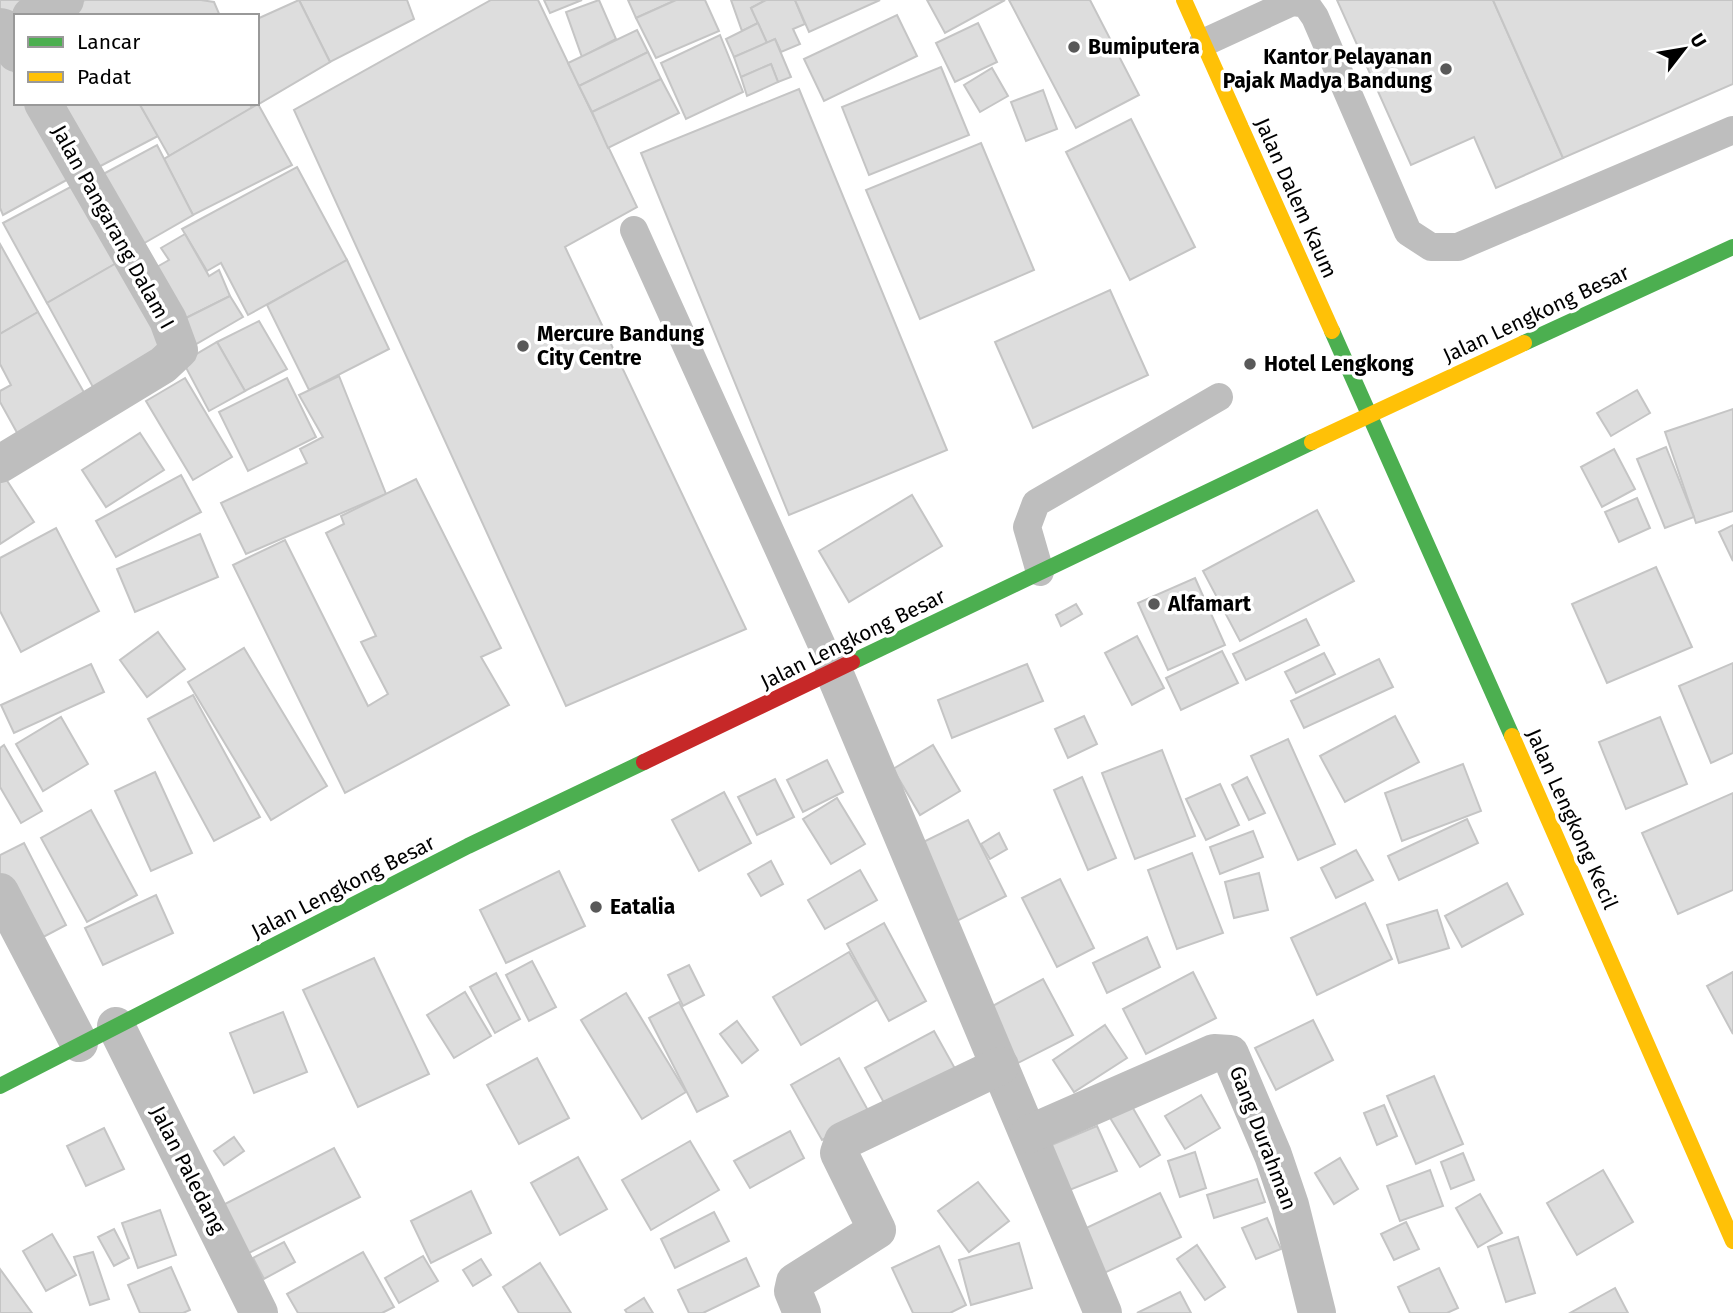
<svg xmlns="http://www.w3.org/2000/svg" width="1733" height="1313" viewBox="0 0 1733 1313" font-family="'Fira Sans',sans-serif">
	<style>
		.building { fill: #ddd; stroke: #c5c5c5; stroke-width: 2 }
		.lines { fill: none; stroke-linecap: round; stroke-linejoin: round }
		.lane { stroke: #bebebe; stroke-width: 28 }
		.street { stroke: #bebebe; stroke-width: 38 }
		.fast { stroke: #4caf50; stroke-width: 16 }
		.slow { stroke: #ffc107; stroke-width: 16 }
		.jam { stroke: #c62828; stroke-width: 16 }
		.poi-dot { fill: #595959; stroke: #fff; stroke-width: 2.5 }
		.labels { text-anchor: middle; dominant-baseline: central; stroke-width: 7; stroke-linejoin: round; paint-order: stroke }
		.poi-label { font-size: 21px; font-weight: bold; fill: #000; stroke: #fff; text-anchor: start }
		.street-label { font-size: 21px; fill: #000; stroke: #fff }
	</style>
	<rect width="100%" height="100%" fill="#fff"/>
	<!-- building -->
	<g class="building">
		<path d="M0 0H42L0 19Z"/>
		<path d="M85 0H201L214 2 220 16H51Z"/>
		<path d="M299 0H407L414 19 330 62Z"/>
		<path d="M299 0 330 62 252 108 249 103H257V19Z"/>
		<path d="M491 0H538L637 207 565 247 746 629 566 706 294 110Z"/>
		<path d="M544 0H582L550 13Z"/>
		<path d="M599 0 616 39 582 57 566 12Z"/>
		<path d="M628 0H676L636 18Z"/>
		<path d="M676 0H705L719 31 656 58 636 18Z"/>
		<path d="M731 0H766L751 8 758 23 742 31Z"/>
		<path d="M766 0H795L805 24 793 29 800 44 781 52 775 39 767 43 751 8Z"/>
		<path d="M795 0H880L809 32Z"/>
		<path d="M927 0H1005L945 33Z"/>
		<path d="M1009 0H1090L1139 95 1076 128Z"/>
		<path d="M1337 0H1493L1563 158 1496 188 1474 137 1411 165Z"/>
		<path d="M1493 0H1733V84L1563 158Z"/>
		<path d="M897 15 917 56 824 101 804 59Z"/>
		<path d="M758 23 767 43 734 57 726 39Z"/>
		<path d="M978 23 997 62 955 82 936 43Z"/>
		<path d="M637 30 648 52 579 86 568 63Z"/>
		<path d="M720 35 743 92 686 119 661 63Z"/>
		<path d="M775 39 791 77 778 82 771 64 741 77 734 57Z"/>
		<path d="M0 48 16 76V103H31L72 177 3 215 0 208Z"/>
		<path d="M648 52 661 79 592 112 579 86Z"/>
		<path d="M771 64 778 82 747 96 741 77Z"/>
		<path d="M941 67 969 135 869 175 842 107Z"/>
		<path d="M992 68 1008 96 980 112 964 85Z"/>
		<path d="M661 79 679 113 608 148 592 112Z"/>
		<path d="M799 89 947 450 789 515 641 153Z"/>
		<path d="M1043 90 1057 129 1026 141 1011 102Z"/>
		<path d="M64 103H139L158 136 89 172Z"/>
		<path d="M139 103H249L252 108 169 156Z"/>
		<path d="M258 104 292 165 193 215 164 159Z"/>
		<path d="M1131 119 1195 247 1130 280 1066 152Z"/>
		<path d="M981 143 1034 270 920 319 866 190Z"/>
		<path d="M157 145 193 215 134 249 94 179Z"/>
		<path d="M297 167 347 260 248 315 221 263 207 271 182 229Z"/>
		<path d="M76 184 120 261 47 303 3 223Z"/>
		<path d="M185 234 209 276 219 270 230 296 178 322 148 272 169 260 161 248Z"/>
		<path d="M0 244 38 312 0 334Z"/>
		<path d="M347 260 389 349 309 390 267 305Z"/>
		<path d="M120 261 168 347 94 389 47 303Z"/>
		<path d="M1110 290 1148 375 1033 428 995 342Z"/>
		<path d="M230 296 243 317 191 347 178 322Z"/>
		<path d="M38 312 86 396 20 438 0 402V391L11 385 0 364V334Z"/>
		<path d="M259 321 287 369 245 391 217 342Z"/>
		<path d="M217 342 245 391 209 411 183 362Z"/>
		<path d="M339 376 386 494 246 554 221 503 307 463 300 449 323 437 299 395Z"/>
		<path d="M185 378 232 457 193 480 146 401Z"/>
		<path d="M287 378 316 437 248 471 219 412Z"/>
		<path d="M1637 390 1650 413 1611 436 1597 413Z"/>
		<path d="M1733 409V511L1696 523 1665 432Z"/>
		<path d="M140 433 164 470 106 507 82 470Z"/>
		<path d="M1666 447 1694 517 1665 528 1637 459Z"/>
		<path d="M1614 449 1635 489 1602 507 1581 467Z"/>
		<path d="M2 473 34 522 0 544V474Z"/>
		<path d="M181 475 201 512 116 557 96 521Z"/>
		<path d="M416 479 501 648 481 657 509 705 345 793 233 565 285 540 368 706 388 694 361 642 376 636 326 533 344 524 341 516Z"/>
		<path d="M912 495 942 546 849 602 819 551Z"/>
		<path d="M1637 498 1650 528 1619 542 1605 512Z"/>
		<path d="M1317 510 1354 581 1240 641 1203 571Z"/>
		<path d="M1733 525V561L1719 532Z"/>
		<path d="M56 528 99 611 21 652 0 611V558Z"/>
		<path d="M200 534 218 577 135 612 117 569Z"/>
		<path d="M1656 567 1692 647 1607 683 1572 604Z"/>
		<path d="M1195 578 1225 645 1168 670 1138 603Z"/>
		<path d="M1076 604 1082 614 1061 626 1056 615Z"/>
		<path d="M1306 619 1319 645 1246 680 1233 654Z"/>
		<path d="M158 632 185 669 147 697 120 660Z"/>
		<path d="M1137 636 1164 688 1132 705 1105 653Z"/>
		<path d="M244 648 327 786 271 820 188 682Z"/>
		<path d="M1222 651 1238 683 1181 710 1166 678Z"/>
		<path d="M1324 653 1335 674 1296 693 1285 672Z"/>
		<path d="M1379 659 1393 687 1304 728 1291 701Z"/>
		<path d="M1733 663V753L1711 763 1679 686Z"/>
		<path d="M91 664 104 692 14 733 1 705Z"/>
		<path d="M1027 664 1043 701 952 738 938 700Z"/>
		<path d="M193 695 260 817 214 841 148 719Z"/>
		<path d="M1084 716 1097 744 1068 758 1055 729Z"/>
		<path d="M1395 716 1419 762 1345 802 1320 756Z"/>
		<path d="M61 717 88 764 43 791 16 744Z"/>
		<path d="M1660 717 1687 784 1626 809 1599 742Z"/>
		<path d="M1288 739 1335 844 1298 860 1251 756Z"/>
		<path d="M4 745 42 811 21 823 0 787V748Z"/>
		<path d="M933 745 960 791 920 815 893 769Z"/>
		<path d="M1162 750 1195 836 1135 859 1102 773Z"/>
		<path d="M827 760 843 792 803 812 787 780Z"/>
		<path d="M1463 764 1481 811 1402 841 1385 793Z"/>
		<path d="M155 772 192 853 151 871 115 791Z"/>
		<path d="M1082 777 1116 858 1088 870 1054 790Z"/>
		<path d="M1247 777 1265 813 1249 820 1232 785Z"/>
		<path d="M775 779 794 817 757 835 738 797Z"/>
		<path d="M1220 784 1239 825 1206 840 1186 799Z"/>
		<path d="M724 792 751 843 699 871 672 820Z"/>
		<path d="M1733 793V890L1678 914 1642 833Z"/>
		<path d="M837 798 865 844 831 864 803 819Z"/>
		<path d="M91 810 137 895 87 922 41 838Z"/>
		<path d="M1467 819 1478 843 1399 880 1388 856Z"/>
		<path d="M968 820 1006 896 949 925 911 848Z"/>
		<path d="M1253 831 1263 857 1220 874 1210 847Z"/>
		<path d="M999 833 1007 849 990 859 981 844Z"/>
		<path d="M24 843 66 925 34 942 0 877V855Z"/>
		<path d="M1356 850 1373 880 1336 898 1321 868Z"/>
		<path d="M1192 853 1223 933 1177 949 1148 870Z"/>
		<path d="M771 861 783 884 761 896 748 874Z"/>
		<path d="M860 870 877 900 825 929 808 900Z"/>
		<path d="M559 871 585 926 506 963 480 910Z"/>
		<path d="M1259 873 1268 910 1234 918 1225 882Z"/>
		<path d="M1060 879 1094 948 1057 967 1022 898Z"/>
		<path d="M1507 883 1523 914 1462 947 1445 916Z"/>
		<path d="M156 895 173 933 103 965 85 928Z"/>
		<path d="M1365 903 1392 959 1317 995 1291 938Z"/>
		<path d="M1437 910 1449 948 1399 963 1387 925Z"/>
		<path d="M884 923 926 1001 889 1021 847 944Z"/>
		<path d="M1147 937 1160 967 1107 993 1093 963Z"/>
		<path d="M849 952 877 1000 801 1045 773 997Z"/>
		<path d="M374 958 429 1074 358 1107 303 990Z"/>
		<path d="M532 961 556 1007 529 1021 506 975Z"/>
		<path d="M689 965 704 995 683 1006 668 975Z"/>
		<path d="M1193 972 1216 1018 1146 1054 1123 1009Z"/>
		<path d="M1733 972V1034L1707 986Z"/>
		<path d="M496 973 520 1019 495 1033 470 987Z"/>
		<path d="M1043 979 1073 1035 1016 1064 987 1009Z"/>
		<path d="M465 992 491 1036 454 1058 427 1015Z"/>
		<path d="M626 993 686 1092 642 1119 581 1020Z"/>
		<path d="M679 1002 728 1096 697 1112 649 1018Z"/>
		<path d="M283 1012 307 1072 254 1093 230 1033Z"/>
		<path d="M1313 1020 1333 1060 1276 1090 1255 1048Z"/>
		<path d="M737 1021 758 1050 742 1063 720 1034Z"/>
		<path d="M1105 1025 1127 1058 1074 1092 1053 1060Z"/>
		<path d="M934 1031 958 1074 889 1112 865 1068Z"/>
		<path d="M537 1058 569 1118 519 1144 487 1085Z"/>
		<path d="M839 1058 870 1114 822 1140 791 1085Z"/>
		<path d="M1434 1076 1463 1144 1416 1164 1387 1096Z"/>
		<path d="M1201 1095 1220 1128 1185 1149 1165 1116Z"/>
		<path d="M1130 1103 1160 1155 1140 1167 1109 1116Z"/>
		<path d="M1384 1105 1397 1136 1377 1145 1364 1113Z"/>
		<path d="M1097 1126 1117 1171 1067 1191 1049 1146Z"/>
		<path d="M104 1128 124 1169 86 1186 67 1146Z"/>
		<path d="M790 1131 804 1158 750 1188 734 1161Z"/>
		<path d="M234 1137 244 1151 224 1165 214 1151Z"/>
		<path d="M690 1141 719 1190 651 1230 622 1180Z"/>
		<path d="M334 1148 360 1197 247 1254 223 1205Z"/>
		<path d="M1195 1152 1206 1188 1180 1197 1168 1161Z"/>
		<path d="M1463 1153 1474 1180 1451 1189 1441 1162Z"/>
		<path d="M578 1157 607 1209 560 1235 531 1183Z"/>
		<path d="M1340 1158 1358 1189 1334 1204 1315 1173Z"/>
		<path d="M1430 1170 1443 1206 1400 1221 1387 1186Z"/>
		<path d="M1603 1170 1633 1222 1577 1255 1547 1203Z"/>
		<path d="M1257 1179 1265 1202 1214 1218 1207 1195Z"/>
		<path d="M978 1182 1009 1221 969 1252 938 1211Z"/>
		<path d="M471 1191 491 1233 431 1263 411 1221Z"/>
		<path d="M1160 1193 1181 1237 1104 1273 1082 1230Z"/>
		<path d="M1480 1194 1502 1233 1478 1247 1456 1208Z"/>
		<path d="M160 1210 176 1255 138 1268 122 1223Z"/>
		<path d="M714 1212 729 1241 675 1268 661 1239Z"/>
		<path d="M1267 1218 1281 1249 1256 1259 1242 1228Z"/>
		<path d="M1406 1222 1419 1249 1394 1260 1381 1234Z"/>
		<path d="M114 1229 129 1258 114 1266 98 1237Z"/>
		<path d="M52 1234 76 1275 46 1291 23 1251Z"/>
		<path d="M1518 1237 1535 1293 1506 1302 1488 1247Z"/>
		<path d="M284 1242 295 1262 264 1279 253 1258Z"/>
		<path d="M1019 1243 1032 1288 971 1305 959 1260Z"/>
		<path d="M1197 1245 1225 1287 1205 1300 1177 1259Z"/>
		<path d="M939 1246 966 1305 950 1313H913L892 1268Z"/>
		<path d="M93 1252 109 1299 90 1305 74 1257Z"/>
		<path d="M363 1252 394 1307 382 1313H298L287 1294Z"/>
		<path d="M423 1256 438 1281 399 1303 385 1278Z"/>
		<path d="M746 1258 759 1286 703 1313H689L678 1290Z"/>
		<path d="M481 1259 491 1275 473 1286 463 1270Z"/>
		<path d="M540 1263 571 1313H519L503 1287Z"/>
		<path d="M171 1267 190 1310 183 1313H140L128 1285Z"/>
		<path d="M1439 1268 1458 1308 1447 1313H1410L1398 1287Z"/>
		<path d="M0 1269 32 1313H0Z"/>
		<path d="M1615 1288 1628 1313H1570Z"/>
		<path d="M1180 1292 1191 1313H1137Z"/>
		<path d="M644 1298 653 1313H627L625 1310Z"/>
	</g>
	<g class="lines">
		<!-- lane -->
		<g class="lane">
			<path d="M1203 43 1292 2 1306 4 1315 17 1408 232 1431 247H1458L1733 130"/>
			<path d="M634 230 834 672"/>
			<path d="M1040 572 1027 527 1036 503 1219 397"/>
		</g>
		<!-- street -->
		<g class="street">
			<path d="M31 16 65 0"/>
			<path d="M0 27 4 28 16 53"/>
			<path d="M0 464 163 365 179 350 168 320 43 103"/>
			<path d="M834 672 1103 1313"/>
			<path d="M0 892 79 1043"/>
			<path d="M116 1026 259 1313"/>
			<path d="M1029 1134 1214 1053 1230 1054 1273 1155 1290 1205 1317 1313"/>
			<path d="M802 1313 793 1291 795 1282 877 1230 839 1153 843 1141 1000 1066"/>
		</g>
		<!-- fast -->
		<g class="fast">
			<path d="M1332 331 1512 736"/>
			<path d="M1524 343 1733 247"/>
			<path d="M852 662 1312 442"/>
			<path d="M0 1086 468 846 644 762"/>
		</g>
		<!-- slow -->
		<g class="slow">
			<path d="M1184 0 1332 331"/>
			<path d="M1312 442 1524 343"/>
			<path d="M1512 736 1733 1241"/>
		</g>
		<!-- jam -->
		<path class="jam" d="M644 762 852 662"/>
	</g>
	<!-- markers -->
	<g class="poi-dot">
		<circle cx="1074" cy="47" r="7"/>
		<circle cx="1446" cy="69" r="7"/>
		<circle cx="523" cy="346" r="7"/>
		<circle cx="1250" cy="364" r="7"/>
		<circle cx="1154" cy="604" r="7"/>
		<circle cx="596" cy="907" r="7"/>
	</g>
	<g class="labels">
		<!-- poi labels -->
		<g class="poi-label">
			<text x="1088" y="47">Bumiputera</text>
			<text x="1432" y="57" text-anchor="end">Kantor Pelayanan<tspan x="1432" dy="24">Pajak Madya Bandung</tspan></text>
			<text x="537" y="334">Mercure Bandung<tspan x="537" dy="24">City Centre</tspan></text>
			<text x="1264" y="364">Hotel Lengkong</text>
			<text x="1168" y="604">Alfamart</text>
			<text x="610" y="907">Eatalia</text>
		</g>
		<!-- street labels -->
		<g class="street-label">
			<text transform="translate(1296 198) rotate(66)">Jalan Dalem Kaum</text>
			<text transform="translate(113 227) rotate(61)">Jalan Pangarang Dalam I</text>
			<text transform="translate(1536 314) rotate(-25)">Jalan Lengkong Besar</text>
			<text transform="translate(853 639) rotate(-26)">Jalan Lengkong Besar</text>
			<text transform="translate(1572 819) rotate(66)">Jalan Lengkong Kecil</text>
			<text transform="translate(343 887) rotate(-27)">Jalan Lengkong Besar</text>
			<text transform="translate(1263 1138) rotate(69)">Gang Durahman</text>
			<text transform="translate(188 1170) rotate(63)">Jalan Paledang</text>
		</g>
	</g>
	<!-- legend -->
	<rect x="14" y="14" width="245" height="91" fill="#ffffff" stroke="#999999" stroke-width="2"/>
	<rect x="28" y="37" width="35" height="10" fill="#4caf50" stroke="#999999" stroke-width="2"/>
	<text x="77" y="49" font-size="21" fill="#000000">Lancar</text>
	<rect x="28" y="72" width="35" height="10" fill="#ffc107" stroke="#999999" stroke-width="2"/>
	<text x="77" y="84" font-size="21" fill="#000000">Padat</text>
	<!-- north arrow -->
	<g transform="translate(1684 49) rotate(59)" stroke="#ffffff" stroke-width="5" paint-order="stroke">
	<path d="M0-5L12 26L0 18L-12 26Z" fill="#000000"/>
	<text y="-10" font-size="19" font-weight="bold" text-anchor="middle" fill="#000000">U</text>
	</g>
</svg>
